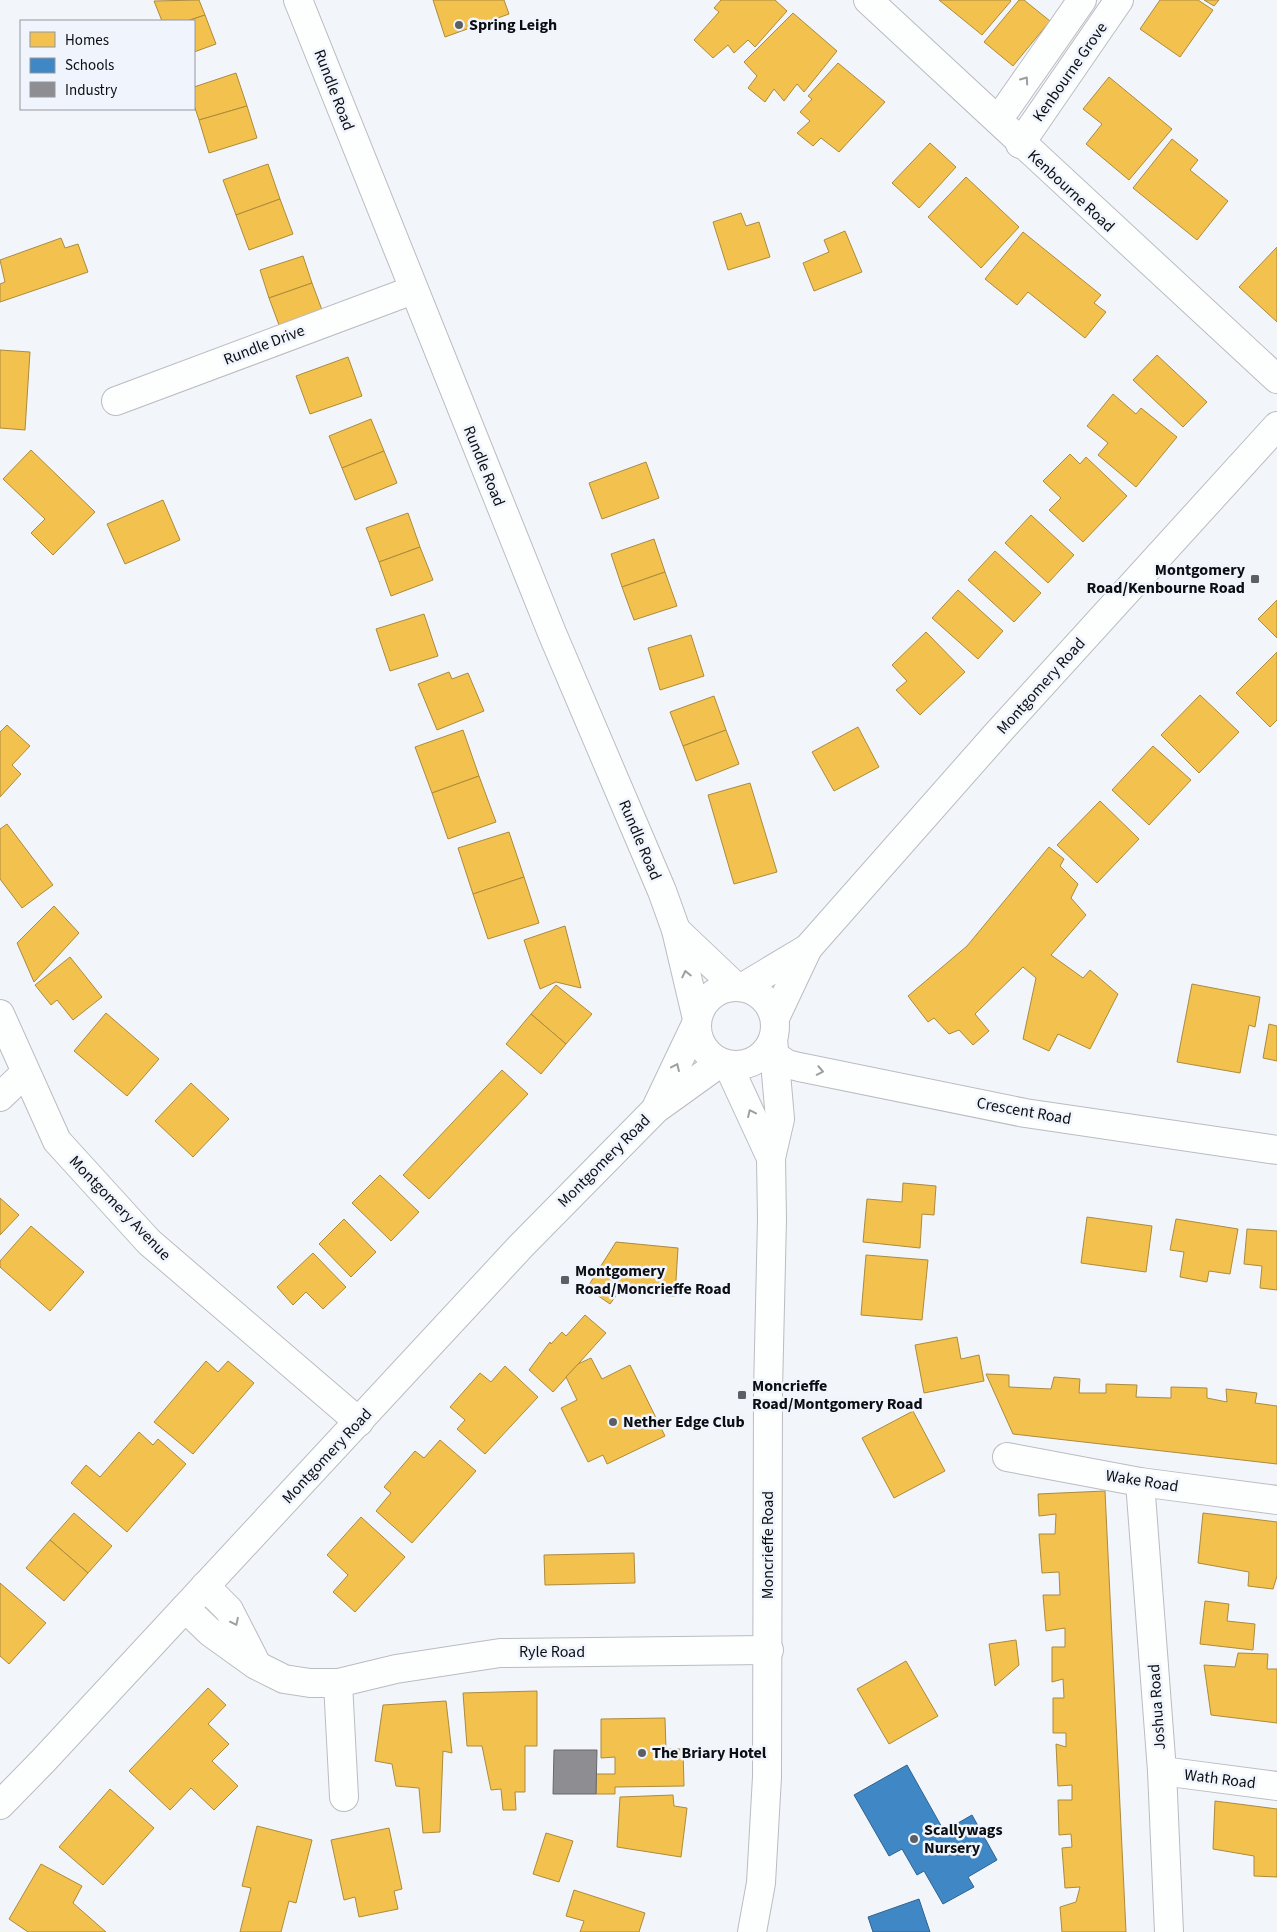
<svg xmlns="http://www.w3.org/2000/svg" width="1277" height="1932" viewBox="0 0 1277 1932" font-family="'Source Sans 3',sans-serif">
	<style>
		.homes { fill: #f2c14e; stroke: #ad8b3c }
		.schools { fill: #3f88c5; stroke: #30638f }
		.industry { fill: #8d8d92; stroke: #66676b }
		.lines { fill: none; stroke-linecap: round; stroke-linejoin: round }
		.minor-casing { stroke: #babcc1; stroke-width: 30 }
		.minor { stroke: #fdfefe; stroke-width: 28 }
		.oneway { stroke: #9d9e9f }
		.poi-dot { fill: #5c5f63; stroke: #eff4fd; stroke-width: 2 }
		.labels { text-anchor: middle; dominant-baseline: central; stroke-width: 5; stroke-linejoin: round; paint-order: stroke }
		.poi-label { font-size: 16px; font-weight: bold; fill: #0c0e11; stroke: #eff4fd; text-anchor: start }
		.street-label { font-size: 16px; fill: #0c0e11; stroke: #eff4fd }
	</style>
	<rect width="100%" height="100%" fill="#f2f5fa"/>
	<!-- homes -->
	<g class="homes">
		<path d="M199 0 205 15 187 21H162L154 1Z"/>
		<path d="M433 0H504L509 14 445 37Z"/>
		<path d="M721 0H775L787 11 755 47 748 40 734 53 728 45 713 58 694 40 719 12 714 8Z"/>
		<path d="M939 0H1010L1011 1 982 35Z"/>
		<path d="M1019 0H1024L1050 21 1013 66 984 42Z"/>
		<path d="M1160 0H1198L1213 10 1180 57 1140 29Z"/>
		<path d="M1204 0H1219L1214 6Z"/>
		<path d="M793 13 837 51 804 92 797 84 784 101 774 89 765 102 748 88 757 76 744 62Z"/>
		<path d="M205 15 216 44 194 52V21H187Z"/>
		<path d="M838 63 885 102 839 152 821 138 813 146 797 133 810 121 800 112 812 99 808 96Z"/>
		<path d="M236 73 247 106 199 120 194 105V87Z"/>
		<path d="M1109 77 1172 129 1129 180 1086 144 1102 124 1083 109Z"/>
		<path d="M247 106 257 138 209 153 199 120Z"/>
		<path d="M1172 139 1198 160 1190 170 1228 201 1197 240 1133 188Z"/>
		<path d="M930 143 956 167 919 208 892 183Z"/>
		<path d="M268 164 280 199 236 215 223 180Z"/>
		<path d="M966 177 1019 227 981 268 928 217Z"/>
		<path d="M280 199 293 234 249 250 236 215Z"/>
		<path d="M741 213 746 226 759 222 770 257 728 270 713 222Z"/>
		<path d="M845 231 862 272 814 291 803 263 829 252 824 240Z"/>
		<path d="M1023 232 1101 295 1094 303 1106 312 1085 338 1028 292 1017 305 985 279Z"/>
		<path d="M61 238 65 248 78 244 88 272 0 302V284L5 282 0 260Z"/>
		<path d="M1277 247V322L1239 287Z"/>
		<path d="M303 256 312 283 269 298 260 270Z"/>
		<path d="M312 283 322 310 279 325 269 298Z"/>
		<path d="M0 350 30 352 25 430 0 428Z"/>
		<path d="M1157 355 1207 402 1183 427 1133 380Z"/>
		<path d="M348 357 362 396 310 414 296 376Z"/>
		<path d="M1113 394 1136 414 1141 408 1177 437 1136 487 1098 455 1108 443 1087 426Z"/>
		<path d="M371 419 384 451 342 468 329 436Z"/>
		<path d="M31 450 95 512 53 555 31 533 45 519 3 479Z"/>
		<path d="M384 451 397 483 355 500 342 468Z"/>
		<path d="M1070 454 1080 464 1086 457 1127 496 1083 542 1049 510 1061 498 1043 481Z"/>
		<path d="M646 462 659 498 602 519 589 483Z"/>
		<path d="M163 500 180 540 125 564 107 524Z"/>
		<path d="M408 513 420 547 379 562 366 528Z"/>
		<path d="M1031 515 1074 555 1048 583 1005 543Z"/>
		<path d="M654 539 665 572 622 587 611 554Z"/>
		<path d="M420 547 433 580 391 596 379 562Z"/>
		<path d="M995 551 1041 593 1014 622 968 580Z"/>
		<path d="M665 572 677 606 634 620 622 587Z"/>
		<path d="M958 590 1003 631 978 659 932 618Z"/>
		<path d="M1277 600V638L1258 619Z"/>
		<path d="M424 614 438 656 390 671 376 629Z"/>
		<path d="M926 632 965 672 920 715 896 690 907 681 892 665Z"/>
		<path d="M691 635 704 676 660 690 648 648Z"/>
		<path d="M1277 652V720L1270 727 1236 693Z"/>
		<path d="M449 672 452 679 468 673 484 711 437 730 418 684Z"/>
		<path d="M1200 695 1239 732 1199 773 1161 735Z"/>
		<path d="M714 696 726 730 683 746 670 712Z"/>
		<path d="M7 725 30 746 12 765 21 774 0 797V732Z"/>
		<path d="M858 727 879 767 834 791 812 752Z"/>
		<path d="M463 730 479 776 432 793 415 747Z"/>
		<path d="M726 730 739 764 696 781 683 746Z"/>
		<path d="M1153 746 1191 780 1149 825 1112 790Z"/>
		<path d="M479 776 496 822 448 839 432 793Z"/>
		<path d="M750 783 777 872 734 884 708 795Z"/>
		<path d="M1100 801 1139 839 1097 883 1057 845Z"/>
		<path d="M7 824 53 885 22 908 0 879V829Z"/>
		<path d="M509 832 524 877 473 894 458 848Z"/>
		<path d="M1049 847 1064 859 1060 866 1078 884 1071 898 1086 915 1051 955 1083 978 1090 970 1118 994 1090 1049 1058 1034 1049 1051 1023 1039 1036 978 1023 967 975 1014 989 1031 973 1045 959 1030 949 1034 934 1018 928 1022 908 996 967 946Z"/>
		<path d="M524 877 539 923 488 939 473 894Z"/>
		<path d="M54 906 79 933 34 982 17 943Z"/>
		<path d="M565 926 581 988 556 982 540 989 524 940Z"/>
		<path d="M70 957 102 997 73 1020 57 1000 51 1005 35 985Z"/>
		<path d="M1192 984 1260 997 1255 1027 1249 1025 1240 1073 1177 1062Z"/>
		<path d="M556 985 592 1014 566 1044 531 1014Z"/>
		<path d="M106 1013 159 1059 127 1096 74 1051Z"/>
		<path d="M531 1014 566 1044 541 1074 506 1044Z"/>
		<path d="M1269 1024 1277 1026V1061L1263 1058Z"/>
		<path d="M502 1070 528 1094 429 1199 403 1175Z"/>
		<path d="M191 1083 229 1119 193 1157 155 1121Z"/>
		<path d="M380 1175 419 1212 391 1241 352 1203Z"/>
		<path d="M903 1183 936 1186 934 1215 922 1214 920 1248 863 1242 867 1199 902 1202Z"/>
		<path d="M0 1198 19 1215 0 1235Z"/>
		<path d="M1087 1217 1152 1226 1146 1272 1081 1263Z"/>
		<path d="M344 1219 376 1252 351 1277 319 1244Z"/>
		<path d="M1176 1219 1238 1229 1230 1274 1209 1271 1207 1282 1180 1277 1184 1252 1170 1250Z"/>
		<path d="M31 1226 84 1272 50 1311 0 1267V1261Z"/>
		<path d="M1247 1229 1277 1231V1290L1260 1288 1262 1266 1244 1264Z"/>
		<path d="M616 1242 678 1248 675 1296 618 1293 610 1304 587 1288Z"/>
		<path d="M313 1253 346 1287 323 1309 306 1292 293 1305 277 1287Z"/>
		<path d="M866 1255 928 1260 922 1320 861 1315Z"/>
		<path d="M585 1315 606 1333 553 1392 529 1370 550 1342 551 1344 562 1332 566 1336Z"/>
		<path d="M957 1337 961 1359 979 1355 984 1381 924 1393 915 1345Z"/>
		<path d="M591 1358 602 1379 630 1365 665 1436 607 1464 603 1455 588 1462 561 1408 577 1400 566 1377 578 1364Z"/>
		<path d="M206 1361 218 1372 228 1361 254 1383 193 1454 154 1422Z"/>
		<path d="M505 1366 538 1397 485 1454 457 1429 465 1420 450 1407 480 1373 491 1382Z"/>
		<path d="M986 1374 1009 1375V1387L1051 1389 1054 1377 1080 1379 1079 1393H1106V1384L1137 1385 1136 1397 1171 1398V1387L1207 1388V1398L1227 1402 1226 1389 1257 1393 1255 1403 1277 1406V1464L1013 1434Z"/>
		<path d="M913 1411 945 1471 894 1498 862 1438Z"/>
		<path d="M139 1432 153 1445 158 1439 186 1464 127 1532 71 1483 86 1465 100 1477Z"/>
		<path d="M440 1440 476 1471 412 1543 376 1511 391 1493 384 1487 415 1451 424 1458Z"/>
		<path d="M1105 1491 1126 1932H1062L1060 1907 1076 1902 1080 1887 1065 1888 1062 1848 1072 1847 1071 1834 1059 1835 1058 1800H1072V1785L1058 1786 1056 1744 1066 1747V1733H1053V1698H1064L1063 1679 1052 1682V1647H1065V1628L1046 1631 1043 1595H1060L1059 1572 1042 1573 1039 1534H1055L1056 1514 1039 1516 1038 1494Z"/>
		<path d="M74 1513 112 1546 88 1573 50 1540Z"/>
		<path d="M1203 1513 1277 1522V1576L1273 1589 1248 1586 1249 1572 1198 1563Z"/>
		<path d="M361 1517 405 1557 355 1612 333 1592 348 1575 327 1555Z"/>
		<path d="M50 1540 88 1573 64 1601 26 1568Z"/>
		<path d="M634 1553 635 1583 545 1585 544 1555Z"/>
		<path d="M0 1583 46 1623 9 1664 0 1656Z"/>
		<path d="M1205 1601 1229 1604 1227 1621 1255 1624 1253 1650 1200 1644Z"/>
		<path d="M1016 1640 1019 1665 995 1686 989 1644Z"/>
		<path d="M1238 1653 1268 1654 1267 1669H1277V1723L1211 1715 1204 1665 1235 1667Z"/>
		<path d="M906 1661 938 1716 889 1744 857 1689Z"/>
		<path d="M208 1688 226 1705 208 1724 229 1744 212 1761 238 1786 214 1810 191 1788 170 1810 129 1771Z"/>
		<path d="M537 1691V1746H525V1792H515L516 1810H503L501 1789 491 1790 482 1746H467L463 1693Z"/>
		<path d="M446 1701 452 1753 443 1751 440 1832 423 1833 419 1788 396 1786 392 1764 375 1761 383 1705Z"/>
		<path d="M665 1718 666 1749H683L684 1786 615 1787V1794H596V1774H615V1757L601 1758V1719Z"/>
		<path d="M110 1789 154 1828 103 1885 59 1847Z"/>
		<path d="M673 1795 674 1806 687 1808 681 1857 617 1847 620 1797Z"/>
		<path d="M1215 1801 1277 1809V1877L1254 1876V1856L1213 1849Z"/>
		<path d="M257 1826 312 1840 296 1903 289 1901 281 1932H240L251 1888 242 1886Z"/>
		<path d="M389 1828 402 1889 394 1891 398 1909 359 1917 355 1897 344 1900 331 1840Z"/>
		<path d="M546 1833 573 1841 559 1882 533 1874Z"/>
		<path d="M41 1864 82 1886 73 1903 106 1932H28L9 1919Z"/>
		<path d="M574 1890 645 1913 639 1932H580L584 1921 566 1916Z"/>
	</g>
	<!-- schools -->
	<g class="schools">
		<path d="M907 1765 944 1831 972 1815 997 1860 968 1877 974 1887 943 1904 924 1871 917 1875 902 1849 889 1856 854 1795Z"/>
		<path d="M919 1899 930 1932H873L868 1917Z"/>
	</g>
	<!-- industry -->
	<path class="industry" d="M554 1750H597L596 1794H553Z"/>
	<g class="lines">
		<defs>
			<g id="minor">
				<path d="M298 0 552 633 662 891 676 930 697 1019"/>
				<path d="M868 0 1277 379"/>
				<path d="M998 120 1082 0"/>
				<path d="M1020 144 1119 0"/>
				<path d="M116 401 413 290"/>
				<path d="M676 930 736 987"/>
				<circle cx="736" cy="1026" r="39"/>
				<path d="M743 987 808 948"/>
				<path d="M0 1014 57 1141 149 1242 359 1422"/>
				<path d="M775 1018 808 948 996 735 1277 426"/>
				<path d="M775 1056 787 1064 799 1067 1025 1113 1277 1150"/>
				<path d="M728 1065 771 1158"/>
				<path d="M0 1097 25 1073"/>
				<path d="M657 1106 696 1024"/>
				<path d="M1007 1457 1140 1482 1277 1500"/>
				<path d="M1140 1482 1162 1771 1169 1932"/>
				<path d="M205 1586 229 1610 255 1661"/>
				<path d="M185 1608 210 1632 256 1665 284 1679 310 1683H338L396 1669 500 1653 769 1650"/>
				<path d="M338 1683 344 1797"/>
				<path d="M1162 1771 1277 1786"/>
				<path d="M0 1805 43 1761 521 1246 656 1109 720 1063"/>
				<path d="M752 1932 761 1883 767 1777 768 1391 772 1219 771 1158 780 1119 773 1039"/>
			</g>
		</defs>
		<!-- minor casing -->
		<use href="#minor" class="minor-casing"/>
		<!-- minor -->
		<use href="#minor" class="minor"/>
	</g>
	<!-- one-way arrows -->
	<defs><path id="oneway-chevron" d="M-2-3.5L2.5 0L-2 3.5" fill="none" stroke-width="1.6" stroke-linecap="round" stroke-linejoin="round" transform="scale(1.25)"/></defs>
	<g class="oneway">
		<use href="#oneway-chevron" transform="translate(1025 80) rotate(-55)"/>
		<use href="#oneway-chevron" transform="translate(686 974) rotate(-103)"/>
		<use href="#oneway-chevron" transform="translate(676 1067) rotate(-65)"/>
		<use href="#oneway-chevron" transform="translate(820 1071) rotate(11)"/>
		<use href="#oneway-chevron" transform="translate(751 1113) rotate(-115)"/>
		<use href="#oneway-chevron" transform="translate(235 1622) rotate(64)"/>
	</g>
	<!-- markers -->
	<g class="poi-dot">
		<circle cx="459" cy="25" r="5"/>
		<rect x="1250" y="574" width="10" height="10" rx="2.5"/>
		<rect x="560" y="1275" width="10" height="10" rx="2.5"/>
		<rect x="737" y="1390" width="10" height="10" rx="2.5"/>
		<circle cx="613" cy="1422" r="5"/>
		<circle cx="642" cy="1753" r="5"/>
		<circle cx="914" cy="1839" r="5"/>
	</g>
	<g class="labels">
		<!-- poi labels -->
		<g class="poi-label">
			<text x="469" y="25">Spring Leigh</text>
			<text x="1245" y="570" text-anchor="end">Montgomery<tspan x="1245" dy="18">Road/Kenbourne Road</tspan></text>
			<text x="575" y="1271">Montgomery<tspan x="575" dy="18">Road/Moncrieffe Road</tspan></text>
			<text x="752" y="1386">Moncrieffe<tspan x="752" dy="18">Road/Montgomery Road</tspan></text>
			<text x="623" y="1422">Nether Edge Club</text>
			<text x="652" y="1753">The Briary Hotel</text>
			<text x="924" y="1830">Scallywags<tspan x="924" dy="18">Nursery</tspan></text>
		</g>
		<!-- street labels -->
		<g class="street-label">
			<text transform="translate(1070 72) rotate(-55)">Kenbourne Grove</text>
			<text transform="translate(334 90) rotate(69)">Rundle Road</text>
			<text transform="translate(1071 191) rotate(43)">Kenbourne Road</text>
			<text transform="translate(264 345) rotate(-21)">Rundle Drive</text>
			<text transform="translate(484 466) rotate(68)">Rundle Road</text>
			<text transform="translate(1041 686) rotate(-48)">Montgomery Road</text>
			<text transform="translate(640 840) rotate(67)">Rundle Road</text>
			<text transform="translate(1024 1111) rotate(10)">Crescent Road</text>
			<text transform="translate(604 1161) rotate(-45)">Montgomery Road</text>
			<text transform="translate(120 1208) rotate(46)">Montgomery Avenue</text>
			<text transform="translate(327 1456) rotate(-47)">Montgomery Road</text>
			<text transform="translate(1142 1481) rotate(9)">Wake Road</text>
			<text transform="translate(768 1545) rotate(-90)">Moncrieffe Road</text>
			<text x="552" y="1652">Ryle Road</text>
			<text transform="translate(1157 1707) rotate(-94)">Joshua Road</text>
			<text transform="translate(1220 1779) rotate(7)">Wath Road</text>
		</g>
	</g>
	<!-- legend -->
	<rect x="20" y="20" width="175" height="90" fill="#eff4fd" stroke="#94989f"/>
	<rect x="30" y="32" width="25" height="15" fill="#f2c14e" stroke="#94989f"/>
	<text x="65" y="45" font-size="15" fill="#0c0e11">Homes</text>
	<rect x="30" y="58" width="25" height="15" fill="#3f88c5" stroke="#94989f"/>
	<text x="65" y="70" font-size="15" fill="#0c0e11">Schools</text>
	<rect x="30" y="82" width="25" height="15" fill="#8d8d92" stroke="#94989f"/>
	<text x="65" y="95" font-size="15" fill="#0c0e11">Industry</text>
</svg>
